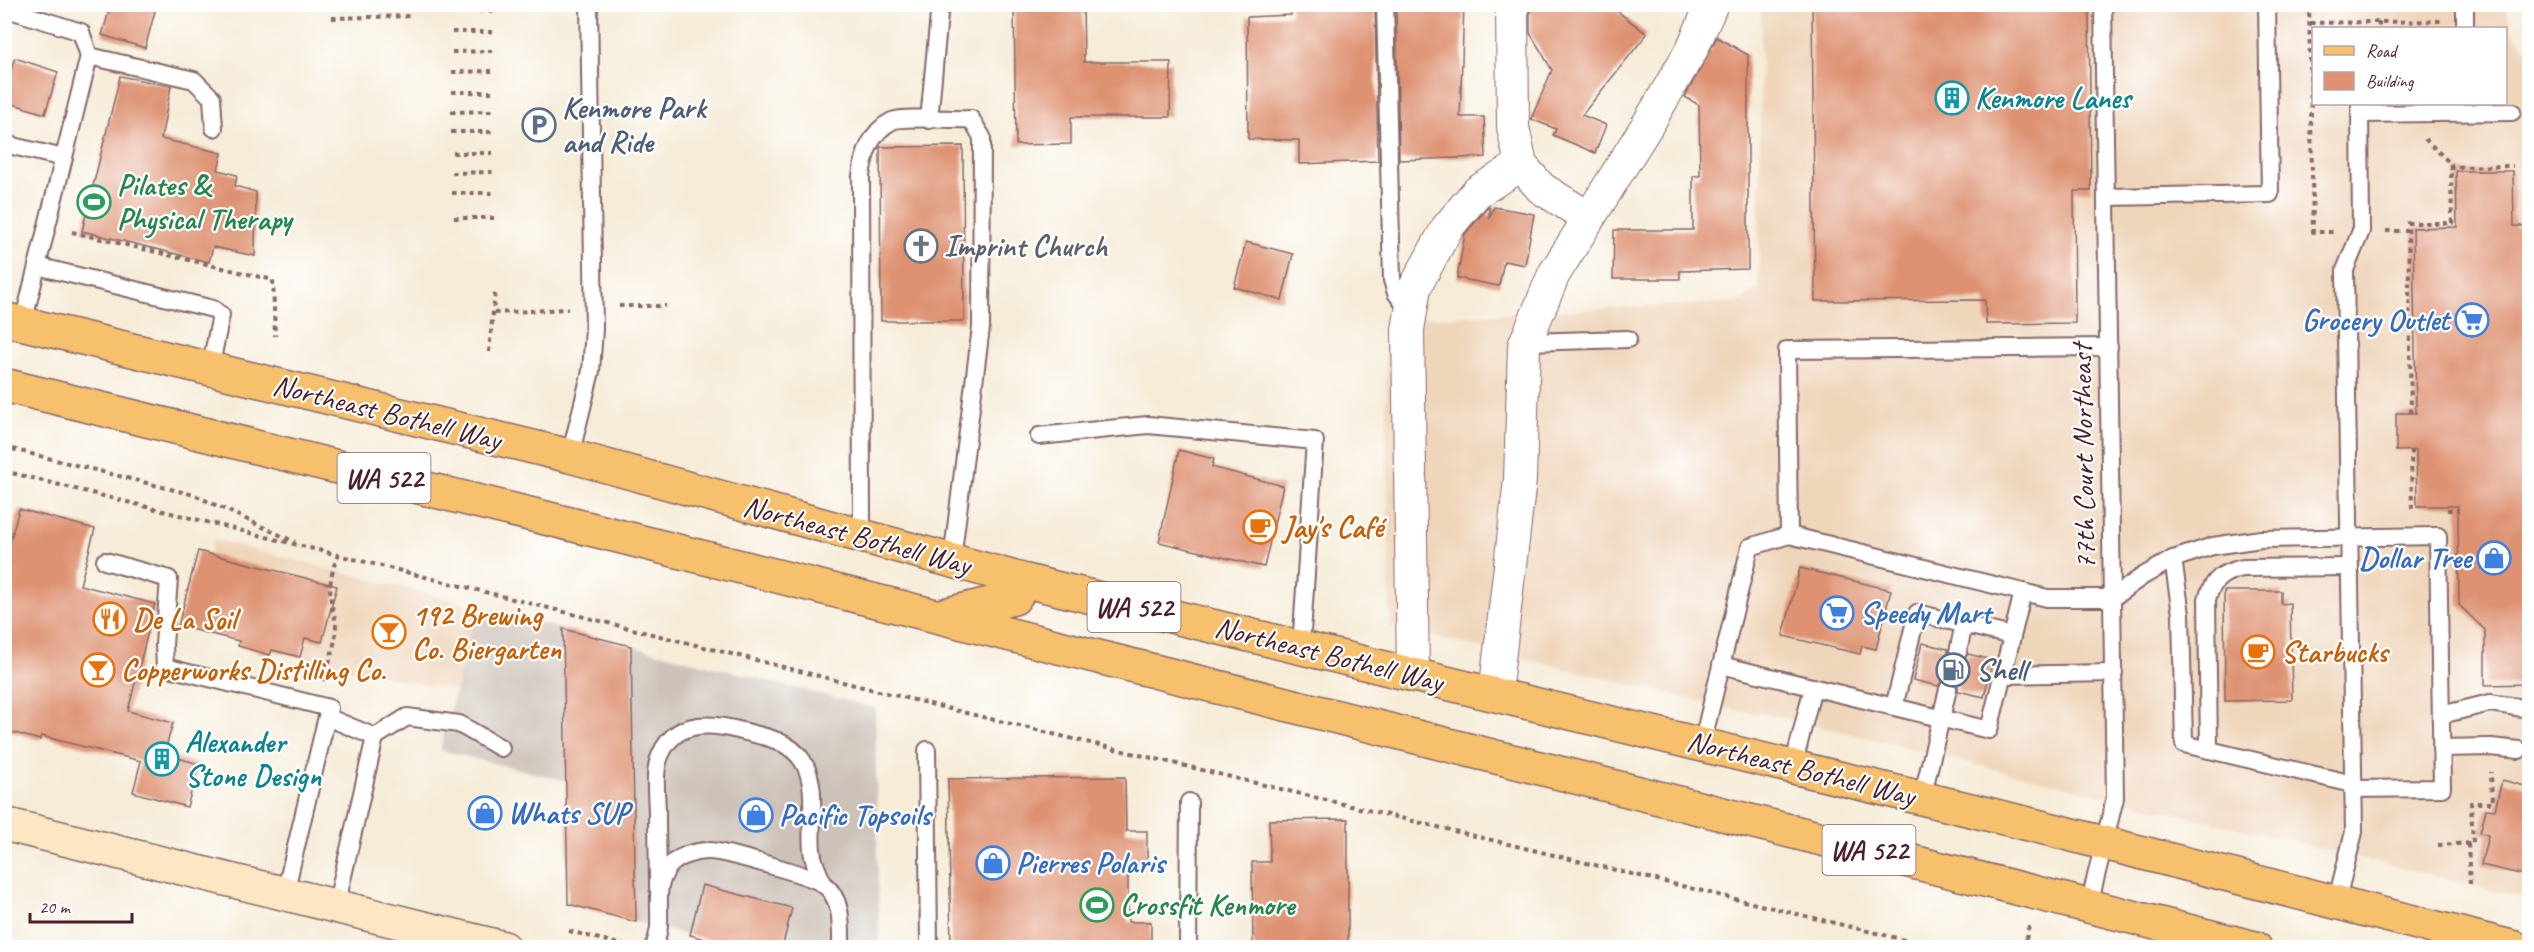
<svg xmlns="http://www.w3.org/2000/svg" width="2534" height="952" viewBox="0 0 2534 952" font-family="Caveat,sans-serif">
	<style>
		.built { fill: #efd6bb; fill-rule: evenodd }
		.industrial { fill: #cdc2b9 }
		.building { fill: #de9272 }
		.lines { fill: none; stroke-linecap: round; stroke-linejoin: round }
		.lane-casing { stroke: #866768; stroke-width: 20 }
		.street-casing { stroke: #866768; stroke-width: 34 }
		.secondary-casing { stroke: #866768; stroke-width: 36 }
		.primary-casing { stroke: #866768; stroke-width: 36 }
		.path { stroke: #866768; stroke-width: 4; stroke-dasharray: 4.5 4.5; stroke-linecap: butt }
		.lane { stroke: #fff; stroke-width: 16 }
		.street { stroke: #fff; stroke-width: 32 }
		.secondary { stroke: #fce6c4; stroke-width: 33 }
		.primary { stroke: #f7c06c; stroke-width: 33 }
		.labels { text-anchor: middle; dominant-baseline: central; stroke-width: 4.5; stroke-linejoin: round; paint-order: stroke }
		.shield { fill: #fff; stroke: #80626b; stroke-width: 1.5 }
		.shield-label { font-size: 28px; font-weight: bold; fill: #4a1f2b }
		.culture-label { font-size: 30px; font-weight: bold; fill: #0d838f; stroke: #fff; text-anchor: start }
		.service-label { font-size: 30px; font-weight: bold; fill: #4e5e75; stroke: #fff; text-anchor: start }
		.leisure-label { font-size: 30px; font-weight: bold; fill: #27864d; stroke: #fff; text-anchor: start }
		.worship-label { font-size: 30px; font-weight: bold; fill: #5b616d; stroke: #fff; text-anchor: start }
		.shop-label { font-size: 30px; font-weight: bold; fill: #366cbe; stroke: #fff; text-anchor: start }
		.street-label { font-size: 30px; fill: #4a1f2b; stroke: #fff }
		.food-label { font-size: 30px; font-weight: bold; fill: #c56008; stroke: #fff; text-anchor: start }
	</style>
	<rect width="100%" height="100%" fill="#fff"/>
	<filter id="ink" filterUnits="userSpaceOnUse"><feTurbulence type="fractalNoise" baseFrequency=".0167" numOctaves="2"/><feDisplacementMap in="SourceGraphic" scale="12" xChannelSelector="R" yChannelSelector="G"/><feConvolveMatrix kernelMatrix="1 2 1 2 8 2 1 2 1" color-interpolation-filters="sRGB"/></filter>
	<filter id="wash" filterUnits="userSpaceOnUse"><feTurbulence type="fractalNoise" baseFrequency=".008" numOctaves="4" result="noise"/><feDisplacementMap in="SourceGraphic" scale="24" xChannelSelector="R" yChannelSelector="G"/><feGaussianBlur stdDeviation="1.35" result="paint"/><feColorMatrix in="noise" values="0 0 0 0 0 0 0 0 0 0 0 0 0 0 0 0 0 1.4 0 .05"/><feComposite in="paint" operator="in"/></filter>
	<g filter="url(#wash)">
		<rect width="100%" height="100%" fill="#f6ecd8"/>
		<!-- built -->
		<g class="built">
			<path d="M1761 5H2506L2511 28 2530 56 2529 899 1777 716 1741 711 1390 626 1385 320 1740 302 1759 287ZM2314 28H2506V104H2314Z"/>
			<path d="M213 539 477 607 455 690 365 673 300 657 320 581 210 554Z"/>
		</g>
		<!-- industrial -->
		<g class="industrial">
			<path d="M477 607 563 629 566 781 440 750Z"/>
			<path d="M631 646 875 708 879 947H737L636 922Z"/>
		</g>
		<g id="blocks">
			<!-- building -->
			<g class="building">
				<path d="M111 4H157L145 48 102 35Z"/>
				<path d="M1014 4H1083L1084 62H1171L1170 117H1071V144L1016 145Z"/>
				<path d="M1290 4H1375L1378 161 1299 164V140L1248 139 1247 17 1291 15Z"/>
				<path d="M1396 4H1464L1460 117H1484L1486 157 1399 160Z"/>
				<path d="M1530 4H1608L1647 34 1582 115 1606 125 1595 153 1553 135 1556 129 1531 119 1552 70 1530 33Z"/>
				<path d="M1812 4H2089L2091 191H2074L2075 323 1986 324 1985 300 1815 301Z"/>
				<path d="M1717 37 1748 55V269L1680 271V279H1613L1614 230H1693V176H1700L1699 105 1685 97Z"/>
				<path d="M15 58 58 72 45 114 4 101V89Z"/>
				<path d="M120 76 171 86 161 139 222 153 218 170 237 175 235 186 256 192 255 256 213 247 209 262 82 231Z"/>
				<path d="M963 146 964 321H881L880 147Z"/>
				<path d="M2456 171H2513L2514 226H2529V684L2485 685V630L2459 605 2458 506H2417L2416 450 2396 451V413H2416L2413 228 2457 227Z"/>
				<path d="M1489 206V218L1494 207 1534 214 1525 265 1504 261 1499 286 1457 278 1465 234Z"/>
				<path d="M1246 242 1293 254 1282 300 1234 287Z"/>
				<path d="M1179 450 1214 459 1212 467 1283 486 1264 567 1159 542Z"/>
				<path d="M19 509 95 529 80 585 155 604 128 711 173 723 164 754 199 764 187 807 133 792 141 761 41 736 40 740 4 730V564Z"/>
				<path d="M198 551 337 586 322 642 305 638 300 657 272 650 270 655 238 646 239 641 178 626Z"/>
				<path d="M1800 568 1891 590 1876 649 1862 646 1860 654 1783 636Z"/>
				<path d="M2224 591H2281V604L2290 603 2292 700 2225 701Z"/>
				<path d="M563 629 631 646 636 922 568 904Z"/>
				<path d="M1922 643 1948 649V656L1955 662H1962L1968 654 1993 660 1984 697 1958 691V685L1951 679H1944L1938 686 1913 680Z"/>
				<path d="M1125 777 1126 831H1147V864L1128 865V922H1151V948H951L948 779Z"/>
				<path d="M2502 780 2529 787V876L2481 865 2488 835 2480 833 2486 809 2495 810Z"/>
				<path d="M1348 819V948H1253L1252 862H1270L1269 820Z"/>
				<path d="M702 885 792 908 782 948H737L690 935Z"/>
			</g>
		</g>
	</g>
	<g filter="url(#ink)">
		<use href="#blocks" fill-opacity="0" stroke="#866768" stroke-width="1.5"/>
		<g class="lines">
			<defs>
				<g id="lane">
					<path d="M1385 4 1392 280 1396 293 1411 313"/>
					<path d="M2465 4V28"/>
					<path d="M4 8 81 32 89 56 194 80 212 98 214 128"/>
					<path d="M2360 114 2512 112"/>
					<path d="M929 120 940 4"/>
					<path d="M4 144 64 158"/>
					<path d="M2106 197 2270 194 2267 4"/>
					<path d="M37 266 213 309 221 315 210 369"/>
					<path d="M23 323 89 56"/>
					<path d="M1526 342 1628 339"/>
					<path d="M1039 436 1148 425 1315 441 1301 647"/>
					<path d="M570 456 591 371 594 329 589 4"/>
					<path d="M862 535 861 176C864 155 870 132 892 121 902 116 956 120 971 119L982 137 981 327 952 560"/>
					<path d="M1789 535 1787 350 2109 347"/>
					<path d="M2173 559 2181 614 2184 744 2353 784"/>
					<path d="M105 561 169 579 164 645 165 667 329 708 285 893"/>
					<path d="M1958 652 1964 624"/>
					<path d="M1721 665 1989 730 2023 592"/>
					<path d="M2003 675 2114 673"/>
					<path d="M1894 707 1917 613 2012 636"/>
					<path d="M2441 715 2490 703 2530 709"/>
					<path d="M327 717 375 737 336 906"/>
					<path d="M375 737 407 717 459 724 501 748"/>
					<path d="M1702 744 1750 547 1789 535 2047 598H2112L2143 576 2173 559 2213 546 2261 539 2438 536 2442 788 2353 789"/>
					<path d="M2441 748 2491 747 2519 750"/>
					<path d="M927 750 929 948"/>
					<path d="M2209 750 2207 599C2213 579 2223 572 2243 568L2350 567"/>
					<path d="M1793 767 1813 687"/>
					<path d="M1922 798 1948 689"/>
					<path d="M658 888C658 864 657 839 657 815 657 797 653 773 660 756 674 721 707 722 738 730 761 736 788 739 802 760 819 785 809 822 812 850 813 862 818 873 824 884"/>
					<path d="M2336 903 2354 832 2345 270 2361 231 2360 104"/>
					<path d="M2089 905 2115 798 2103 4"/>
					<path d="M654 948C656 940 659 933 659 925 660 904 655 886 668 868 677 856 695 851 709 851 723 851 813 876 823 884 843 898 841 926 841 948"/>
					<path d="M1188 948 1189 802"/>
				</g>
				<g id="street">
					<path d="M1512 4 1513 127 1521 165 1541 188 1589 218"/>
					<path d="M1413 674 1408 330 1415 287 1447 228 1477 192 1521 165"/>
					<path d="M1495 694 1520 480 1524 346 1554 274 1648 124 1692 49 1712 4"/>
				</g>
				<path id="secondary" d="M4 824 504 948"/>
				<g id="primary">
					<path d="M4 319 570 456 1026 581 2053 830 2515 948"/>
					<path d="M4 385 586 528 2255 948"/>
					<path d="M944 615 1014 598 1026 581"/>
				</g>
			</defs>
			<!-- lane casing -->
			<use href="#lane" class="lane-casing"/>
			<!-- street casing -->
			<use href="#street" class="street-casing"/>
			<!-- secondary casing -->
			<use href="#secondary" class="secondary-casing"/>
			<!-- primary casing -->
			<use href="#primary" class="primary-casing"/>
			<!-- path -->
			<g class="path">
				<path d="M2309 4 2313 232H2333"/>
				<path d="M452 11H492"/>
				<path d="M332 18 412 16"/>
				<path d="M2379 22V28"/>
				<path d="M2310 23 2441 21"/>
				<path d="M452 32H492"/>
				<path d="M452 52 492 51"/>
				<path d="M452 72 492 71"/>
				<path d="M452 92H492"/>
				<path d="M451 112 492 111"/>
				<path d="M451 132H493"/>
				<path d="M2425 139 2451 164V167"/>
				<path d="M453 153H493"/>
				<path d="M452 173 493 172"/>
				<path d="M452 193H493"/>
				<path d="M454 218H494"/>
				<path d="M2386 231H2408"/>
				<path d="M72 232 273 280 275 336"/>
				<path d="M619 306H666"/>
				<path d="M494 313 568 309"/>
				<path d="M489 352 495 292"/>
				<path d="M2411 413 2408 223H2452L2451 167 2513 166"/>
				<path d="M4 447 194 495 295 542"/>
				<path d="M2411 450 2412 511"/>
				<path d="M4 471 962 712 1938 948"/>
				<path d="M2447 510H2458"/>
				<path d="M324 681C329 662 336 645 336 625 336 619 333 613 332 606 328 588 331 572 338 555"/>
				<path d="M2468 844 2470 884"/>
				<path d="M2438 845 2473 843 2471 803H2492L2491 772"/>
				<path d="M569 931 630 947"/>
				<path d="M2024 948 2029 926"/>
			</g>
			<!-- lane -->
			<use href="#lane" class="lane"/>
			<!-- street -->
			<use href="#street" class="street"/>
			<!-- secondary -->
			<use href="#secondary" class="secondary"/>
			<!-- primary -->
			<use href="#primary" class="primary"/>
		</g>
	</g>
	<!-- icons -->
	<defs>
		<symbol id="building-ring" viewBox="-11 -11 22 22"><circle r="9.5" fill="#fff" stroke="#0f9aa8" stroke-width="1.5"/><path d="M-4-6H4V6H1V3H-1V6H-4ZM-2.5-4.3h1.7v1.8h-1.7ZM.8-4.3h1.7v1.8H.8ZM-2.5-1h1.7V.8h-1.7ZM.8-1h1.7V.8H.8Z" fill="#0f9aa8"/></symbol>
		<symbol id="parking-ring" viewBox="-11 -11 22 22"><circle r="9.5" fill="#fff" stroke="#5c6f8a" stroke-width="1.5"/><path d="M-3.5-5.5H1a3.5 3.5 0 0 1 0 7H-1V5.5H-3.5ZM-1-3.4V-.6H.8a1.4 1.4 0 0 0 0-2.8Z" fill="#5c6f8a"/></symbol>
		<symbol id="stadium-ring" viewBox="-11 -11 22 22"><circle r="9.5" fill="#fff" stroke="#2e9e5b" stroke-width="1.5"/><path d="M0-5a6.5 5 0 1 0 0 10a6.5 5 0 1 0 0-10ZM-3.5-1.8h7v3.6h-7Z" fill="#2e9e5b"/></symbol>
		<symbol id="church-ring" viewBox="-11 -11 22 22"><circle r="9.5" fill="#fff" stroke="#6b7280" stroke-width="1.5"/><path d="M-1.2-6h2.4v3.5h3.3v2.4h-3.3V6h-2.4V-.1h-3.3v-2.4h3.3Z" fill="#6b7280"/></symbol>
		<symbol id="supermarket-ring" viewBox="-11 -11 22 22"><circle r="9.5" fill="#fff" stroke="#3f7fe0" stroke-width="1.5"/><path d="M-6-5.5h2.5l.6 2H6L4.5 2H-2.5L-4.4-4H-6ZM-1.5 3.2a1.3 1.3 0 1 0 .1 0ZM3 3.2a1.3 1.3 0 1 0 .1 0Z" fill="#3f7fe0"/></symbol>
		<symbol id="cafe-ring" viewBox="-11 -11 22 22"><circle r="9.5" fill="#fff" stroke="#e8710a" stroke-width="1.5"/><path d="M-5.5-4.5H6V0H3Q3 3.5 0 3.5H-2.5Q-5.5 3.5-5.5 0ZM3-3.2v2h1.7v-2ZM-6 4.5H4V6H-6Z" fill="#e8710a"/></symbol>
		<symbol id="shop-ring" viewBox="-11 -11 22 22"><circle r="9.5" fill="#fff" stroke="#3f7fe0" stroke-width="1.5"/><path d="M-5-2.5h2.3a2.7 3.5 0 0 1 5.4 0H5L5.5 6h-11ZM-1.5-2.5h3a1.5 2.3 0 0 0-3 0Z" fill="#3f7fe0"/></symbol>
		<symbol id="restaurant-ring" viewBox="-11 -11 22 22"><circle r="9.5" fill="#fff" stroke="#e8710a" stroke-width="1.5"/><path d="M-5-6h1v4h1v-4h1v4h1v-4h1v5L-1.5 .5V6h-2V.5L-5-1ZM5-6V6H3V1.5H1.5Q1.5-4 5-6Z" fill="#e8710a"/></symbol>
		<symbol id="bar-ring" viewBox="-11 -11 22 22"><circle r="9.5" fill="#fff" stroke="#e8710a" stroke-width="1.5"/><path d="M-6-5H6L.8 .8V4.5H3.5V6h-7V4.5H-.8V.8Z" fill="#e8710a"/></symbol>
		<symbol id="fuel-ring" viewBox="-11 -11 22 22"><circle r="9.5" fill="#fff" stroke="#5c6f8a" stroke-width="1.5"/><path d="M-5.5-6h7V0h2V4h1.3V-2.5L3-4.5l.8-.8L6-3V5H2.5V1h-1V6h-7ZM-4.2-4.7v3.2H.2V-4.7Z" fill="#5c6f8a"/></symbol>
	</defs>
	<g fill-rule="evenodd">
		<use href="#building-ring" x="1933" y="79" width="38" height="38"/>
		<use href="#parking-ring" x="520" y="106" width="38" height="38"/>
		<use href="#stadium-ring" x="75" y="183" width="38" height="38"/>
		<use href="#church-ring" x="902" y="227" width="38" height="38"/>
		<use href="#supermarket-ring" x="2453" y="301" width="38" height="38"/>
		<use href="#cafe-ring" x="1241" y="508" width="38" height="38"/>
		<use href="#shop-ring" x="2475" y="539" width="38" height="38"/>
		<use href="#supermarket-ring" x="1818" y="594" width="38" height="38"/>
		<use href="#restaurant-ring" x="91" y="600" width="38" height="38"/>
		<use href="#bar-ring" x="370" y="613" width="38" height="38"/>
		<use href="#cafe-ring" x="2239" y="633" width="38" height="38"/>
		<use href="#bar-ring" x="79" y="651" width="38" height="38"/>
		<use href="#fuel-ring" x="1934" y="651" width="38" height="38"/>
		<use href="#building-ring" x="143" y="740" width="38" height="38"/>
		<use href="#shop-ring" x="466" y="794" width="38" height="38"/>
		<use href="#shop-ring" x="737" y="796" width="38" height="38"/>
		<use href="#shop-ring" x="974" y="844" width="38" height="38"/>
		<use href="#stadium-ring" x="1078" y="886" width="38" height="38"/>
	</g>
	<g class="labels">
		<!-- shield labels -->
		<g class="shield">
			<rect x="337.5" y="453" width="93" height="50" rx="4.5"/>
			<rect x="1087.5" y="582" width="93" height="50" rx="4.5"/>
			<rect x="1822.5" y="825" width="93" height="50" rx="4.5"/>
		</g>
		<g class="shield-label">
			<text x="384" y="478">WA 522</text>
			<text x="1134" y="607">WA 522</text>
			<text x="1869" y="850">WA 522</text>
		</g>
		<!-- culture labels -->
		<g class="culture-label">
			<text x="1975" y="98">Kenmore Lanes</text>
			<text x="185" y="742">Alexander<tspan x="185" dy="34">Stone Design</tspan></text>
		</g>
		<!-- service labels -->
		<g class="service-label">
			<text x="562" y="108">Kenmore Park<tspan x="562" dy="34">and Ride</tspan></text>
			<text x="1976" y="670">Shell</text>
		</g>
		<!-- leisure labels -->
		<g class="leisure-label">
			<text x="117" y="185">Pilates &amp;<tspan x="117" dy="34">Physical Therapy</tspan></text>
			<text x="1120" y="905">Crossfit Kenmore</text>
		</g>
		<!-- worship labels -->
		<g class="worship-label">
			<text x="944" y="246">Imprint Church</text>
		</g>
		<!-- shop labels -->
		<g class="shop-label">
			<text x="2449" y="320" text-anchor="end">Grocery Outlet</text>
			<text x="2471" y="558" text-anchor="end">Dollar Tree</text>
			<text x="1860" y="613">Speedy Mart</text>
			<text x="508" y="813">Whats SUP</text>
			<text x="779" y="815">Pacific Topsoils</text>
			<text x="1016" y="863">Pierres Polaris</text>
		</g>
		<!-- street labels -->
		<g class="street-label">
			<text transform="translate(387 412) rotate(14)">Northeast Bothell Way</text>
			<text transform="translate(2083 457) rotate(-91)">77th Court Northeast</text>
			<text transform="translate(857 535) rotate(15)">Northeast Bothell Way</text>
			<text transform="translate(1329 654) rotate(14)">Northeast Bothell Way</text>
			<text transform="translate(1801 768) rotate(14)">Northeast Bothell Way</text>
		</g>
		<!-- food labels -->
		<g class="food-label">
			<text x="1283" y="527">Jay's Café</text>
			<text x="412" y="615">192 Brewing<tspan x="412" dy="34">Co. Biergarten</tspan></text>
			<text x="133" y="619">De La Soil</text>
			<text x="2281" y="652">Starbucks</text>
			<text x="121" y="670">Copperworks Distilling Co.</text>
		</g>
	</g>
	<!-- margin -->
	<rect width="2534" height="952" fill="none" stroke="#fff" stroke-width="24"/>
	<!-- legend -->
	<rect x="2312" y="27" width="195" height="78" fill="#ffffff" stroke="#b7a5aa" stroke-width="1.5"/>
	<rect x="2324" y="46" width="30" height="9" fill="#f7c06c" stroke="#b7a5aa" stroke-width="1.5"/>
	<text x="2366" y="57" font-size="18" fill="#4a1f2b">Road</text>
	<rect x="2324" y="72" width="30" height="18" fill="#de9272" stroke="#b7a5aa" stroke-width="1.5"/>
	<text x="2366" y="87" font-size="18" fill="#4a1f2b">Building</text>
	<!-- scale -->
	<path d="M30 913v9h102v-9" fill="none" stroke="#4a1f2b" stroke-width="3"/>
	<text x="39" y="913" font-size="18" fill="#4a1f2b" stroke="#ffffff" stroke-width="4.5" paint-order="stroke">20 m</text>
</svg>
